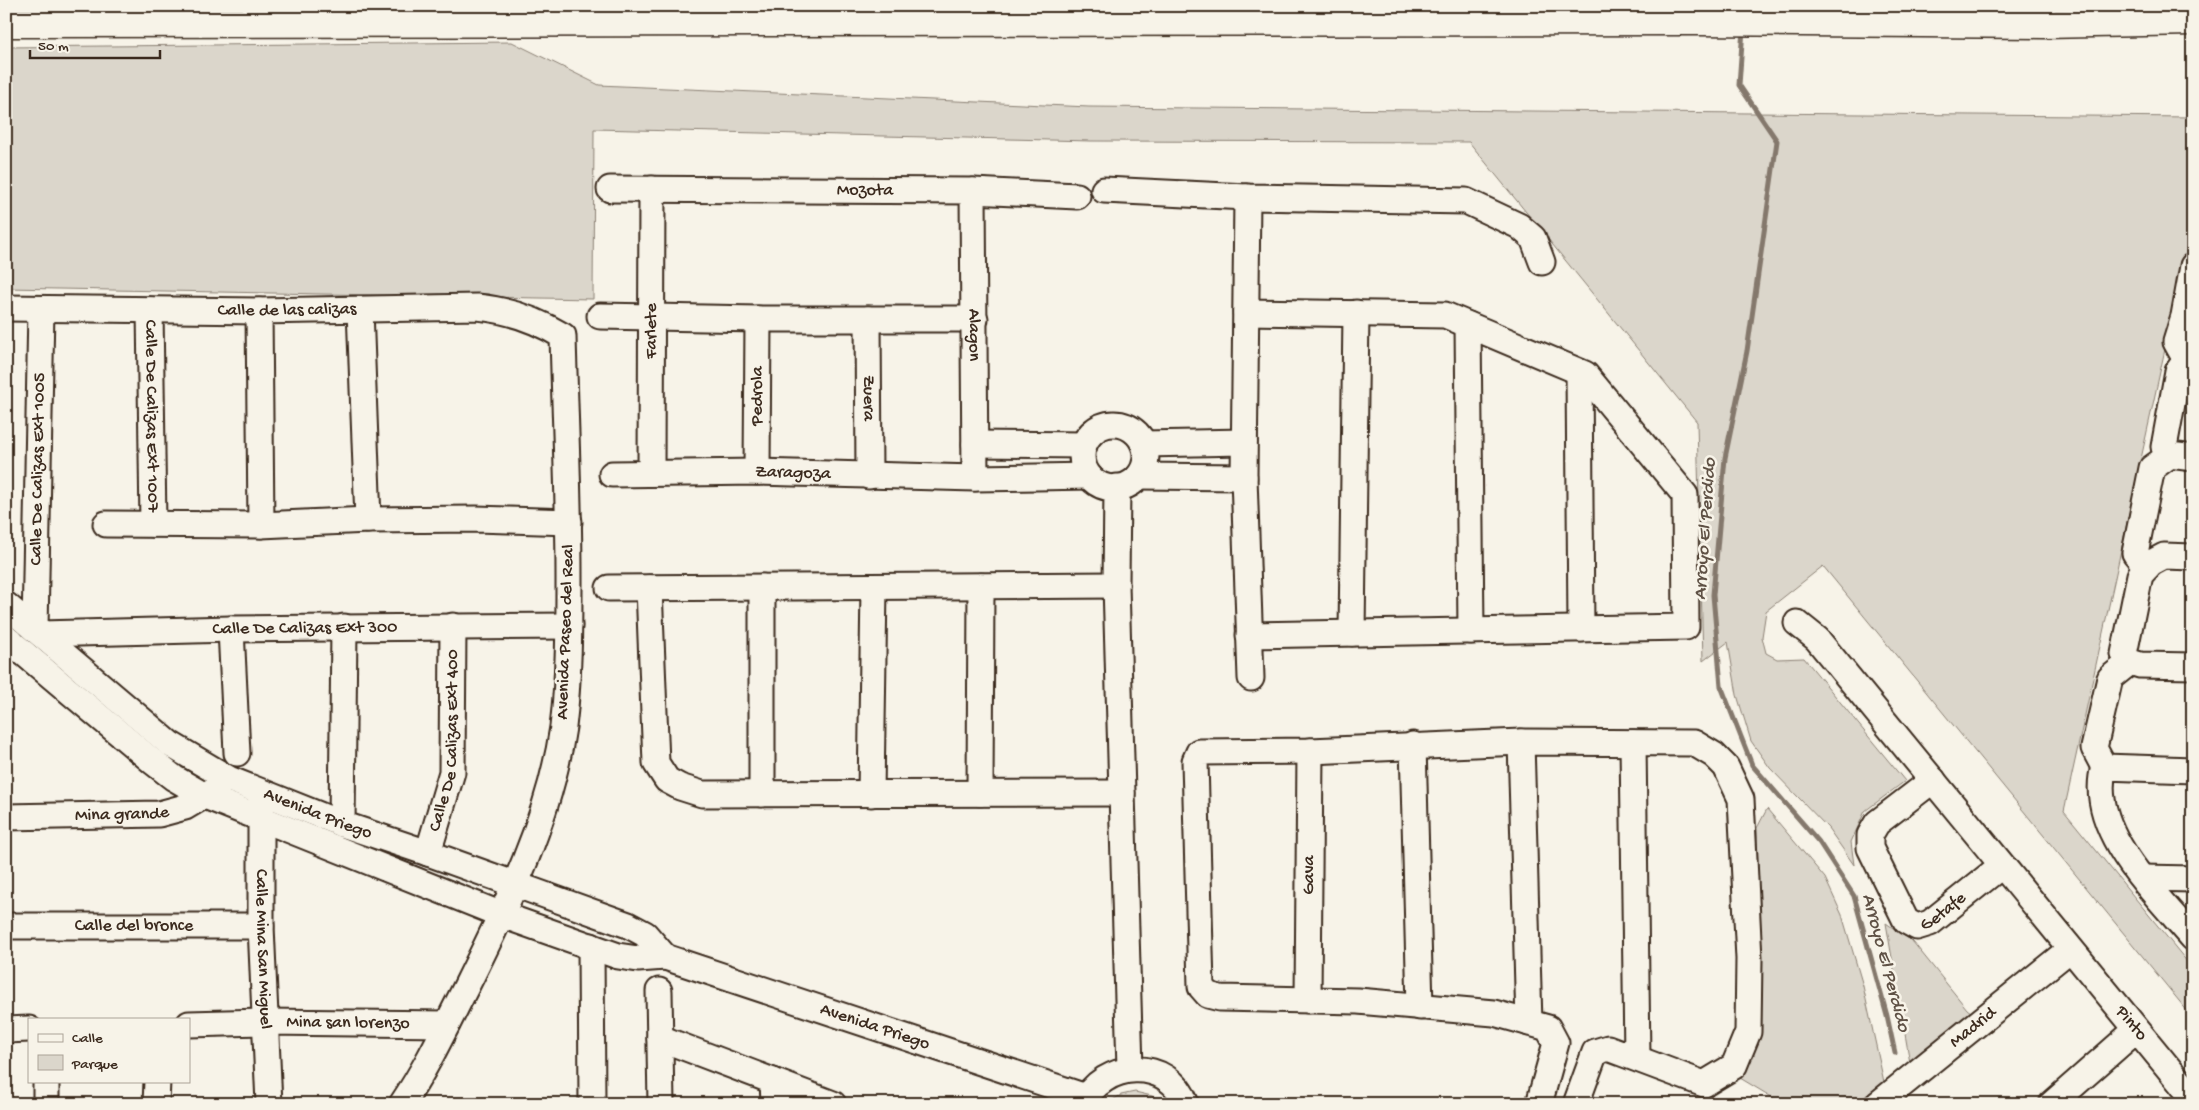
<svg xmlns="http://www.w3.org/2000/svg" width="2199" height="1110" viewBox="0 0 2199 1110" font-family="'Gochi Hand',sans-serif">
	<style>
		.green { fill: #dbd6cb; stroke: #8b8074 }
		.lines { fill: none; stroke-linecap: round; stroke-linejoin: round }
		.stream { stroke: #84786c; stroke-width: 5 }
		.minor-casing { stroke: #3b2a1e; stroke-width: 29 }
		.highway-casing { stroke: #3b2a1e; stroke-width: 31 }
		.minor { stroke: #f7f3e8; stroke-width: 25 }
		.highway { stroke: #f7f3e8; stroke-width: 28 }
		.labels { text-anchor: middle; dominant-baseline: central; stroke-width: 5; stroke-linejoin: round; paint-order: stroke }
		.street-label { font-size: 18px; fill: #3b2a1e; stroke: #f7f3e8 }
		.water-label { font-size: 19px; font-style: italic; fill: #5f5145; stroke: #f7f3e8 }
	</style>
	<rect width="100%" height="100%" fill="#f7f3e8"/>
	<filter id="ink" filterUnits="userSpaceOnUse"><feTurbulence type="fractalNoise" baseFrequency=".02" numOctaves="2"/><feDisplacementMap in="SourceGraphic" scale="10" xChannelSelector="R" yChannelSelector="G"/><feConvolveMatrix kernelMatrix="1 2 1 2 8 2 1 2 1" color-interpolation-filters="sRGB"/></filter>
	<g filter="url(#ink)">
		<!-- green -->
		<g class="green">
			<path d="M512 42 599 85 1089 107 2193 117V221L2064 811 2193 969V1018L1823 566 1766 611 1762 637 1766 653 1777 659 1804 658 1905 781 1865 811 1851 842 1854 865 1828 828 1770 768 1751 741 1737 695 1728 642 1703 661 1697 422 1469 142 1091 141 594 129 593 299 6 288V47Z"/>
			<path d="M1767 809 1825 878 1842 915 1863 986 1884 1082 1855 1104H1771L1775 1099 1740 1078 1755 1048 1758 1034 1760 940 1757 828Z"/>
			<path d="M1886 923 1913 942 1967 1009 1972 1013 1910 1063Z"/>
			<path d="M1135 1092 1152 1096 1164 1104H1106L1121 1095Z"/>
		</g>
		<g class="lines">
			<!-- stream -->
			<path class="stream" d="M1743 29 1739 85 1777 141 1747 351 1725 458 1713 595 1721 686 1752 765 1819 842 1854 896 1887 1016 1895 1053"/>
			<defs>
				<g id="minor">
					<path id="s1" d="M610 189 973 191 1077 196"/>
					<path d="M1104 190 1247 197 1466 201 1519 226 1533 238 1542 262"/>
					<path id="s2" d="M973 191 975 478"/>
					<path d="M1247 197 1244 477 1251 678"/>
					<path id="s3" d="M6 308 259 311 477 307C509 310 535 319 563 336 565 416 569 497 569 578 569 627 569 678 563 727 550 819 507 905 466 987 446 1026 427 1067 402 1104"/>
					<path id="s4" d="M150 310 153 524"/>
					<path d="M360 310 368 520"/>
					<path d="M259 311 261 525"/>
					<path d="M1246 312 1445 315 1585 374 1685 495 1686 627 1249 635"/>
					<path d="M600 316 758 319H975"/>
					<path id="s5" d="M868 319 869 476"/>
					<path d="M1468 325 1471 631"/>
					<path d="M2193 357 2186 360 2178 371 2164 447 2170 455 2193 458"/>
					<path d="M2186 360 2176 342 2184 316 2193 266"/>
					<path d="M1579 372 1581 629"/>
					<circle cx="1114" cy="456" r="32"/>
					<path d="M975 444 1084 445"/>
					<path d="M1144 444 1244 442"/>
					<path id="s6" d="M757 472 758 319"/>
					<path id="s7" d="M651 473 652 189"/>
					<path id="s8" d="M612 474 757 472 975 478 1089 476"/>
					<path d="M1139 476 1244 477"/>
					<path d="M1117 487 1116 585 1130 1069"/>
					<path d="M106 524 261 525 368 520 476 519 569 522"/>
					<path d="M2193 557 2164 556 2151 563 2140 575 2124 654 2130 662 2140 665 2193 666"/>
					<path d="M2147 567 2135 553 2152 468 2170 455"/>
					<path d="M762 587V794"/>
					<path d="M609 588 1116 585"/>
					<path d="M649 588 656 763 667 780 680 787 702 794 1122 793"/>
					<path id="s9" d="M6 605 170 744 229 779 342 824 428 853 628 925 645 934 665 957"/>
					<path id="s10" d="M1797 623 1817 639C1943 792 2067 946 2193 1098"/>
					<path id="s11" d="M35 629 41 309"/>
					<path d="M231 629 237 753"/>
					<path d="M1352 633 1356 313"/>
					<path id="s12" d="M41 634 231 629 569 626"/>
					<path id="s13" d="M6 638 152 761 174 778 205 796 502 915 618 956 638 959 665 957 1086 1097"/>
					<path d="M1521 742 1529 1023"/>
					<path d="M1633 743 1637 1058"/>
					<path d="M1413 745 1420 1007"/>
					<path d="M2104 767 2094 748 2110 678 2130 662"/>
					<path d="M2193 770 2104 767C2086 829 2156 894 2193 938"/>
					<path id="s14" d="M1933 780 1877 823 1870 835V848L1906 921 1917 927 1930 923 2001 866"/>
					<path d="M980 793 981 586"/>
					<path d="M871 794 874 587"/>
					<path id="s15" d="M261 804V926L269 1104"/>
					<path id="s16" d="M6 817 159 814 185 807 217 788"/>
					<path d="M342 824 344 627"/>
					<path id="s17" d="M428 853 452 772 453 626"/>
					<path d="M2143 878 2193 879"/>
					<path id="s18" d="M6 926H261"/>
					<path d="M591 946 592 1104"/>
					<path d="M659 991 661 1104"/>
					<path id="s19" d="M1308 1000 1310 751"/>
					<path id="s20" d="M189 1024 265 1022 447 1024"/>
					<path d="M6 1030 29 1029"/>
					<path d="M660 1038 833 1104"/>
					<path d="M773 1081 774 1104"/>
					<path d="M46 1104V1081"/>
					<path d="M156 1104 157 1081"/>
					<path d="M1083 1104C1102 1061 1169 1056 1186 1104"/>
					<path d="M1539 1104 1556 1043 1548 1028 1494 1013 1358 1001 1220 998 1208 995 1201 987 1195 761 1199 752 1310 751 1521 742 1694 743 1714 755 1726 767 1741 799 1749 959 1748 1032 1734 1066 1704 1084 1608 1048 1595 1052 1576 1104"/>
					<path id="s21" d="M1878 1104 2069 950"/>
					<path d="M2052 1104 2136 1030"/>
				</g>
				<path id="highway" d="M6 23 1698 21 2044 24 2193 21"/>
			</defs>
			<!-- minor casing -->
			<use href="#minor" class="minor-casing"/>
			<!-- highway casing -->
			<use href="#highway" class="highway-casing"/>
			<!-- minor -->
			<use href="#minor" class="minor"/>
			<!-- highway -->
			<use href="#highway" class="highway"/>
		</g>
	</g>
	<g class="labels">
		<!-- street labels -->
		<g class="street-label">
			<text stroke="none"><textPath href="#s1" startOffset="255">Mozota</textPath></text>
			<text stroke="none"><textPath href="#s3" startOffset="281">Calle de las calizas</textPath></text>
			<text stroke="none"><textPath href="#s7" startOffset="142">Farlete</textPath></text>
			<text stroke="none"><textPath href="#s2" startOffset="144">Alagon</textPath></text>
			<text stroke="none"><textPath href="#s6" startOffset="76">Pedrola</textPath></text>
			<text stroke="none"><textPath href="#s5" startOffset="79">Zuera</textPath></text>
			<text stroke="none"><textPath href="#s4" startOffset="106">Calle De Calizas Ext 1007</textPath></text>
			<text stroke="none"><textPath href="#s11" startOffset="160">Calle De Calizas Ext 1005</textPath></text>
			<text stroke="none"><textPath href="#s8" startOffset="181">Zaragoza</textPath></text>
			<text stroke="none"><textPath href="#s12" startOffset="264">Calle De Calizas Ext 300</textPath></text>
			<text transform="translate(566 632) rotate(-88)">Avenida Paseo del Real</text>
			<text stroke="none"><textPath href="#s17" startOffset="115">Calle De Calizas Ext 400</textPath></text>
			<text stroke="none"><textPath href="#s16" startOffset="116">Mina grande</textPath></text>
			<text stroke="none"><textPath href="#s9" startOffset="379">Avenida Priego</textPath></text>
			<text stroke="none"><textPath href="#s19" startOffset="125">Gava</textPath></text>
			<text stroke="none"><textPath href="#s14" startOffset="222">Getafe</textPath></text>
			<text stroke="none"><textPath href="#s18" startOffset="128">Calle del bronce</textPath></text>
			<text stroke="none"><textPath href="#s15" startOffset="145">Calle Mina San Miguel</textPath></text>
			<text stroke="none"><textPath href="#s20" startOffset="159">Mina san lorenzo</textPath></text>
			<text stroke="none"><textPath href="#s10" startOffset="522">Pinto</textPath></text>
			<text stroke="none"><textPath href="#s13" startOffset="966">Avenida Priego</textPath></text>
			<text stroke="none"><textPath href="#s21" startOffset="122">Madrid</textPath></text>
		</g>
		<!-- water labels -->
		<g class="water-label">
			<text transform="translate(1706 529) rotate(-86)">Arroyo El Perdido</text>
			<text transform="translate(1885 963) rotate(75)">Arroyo El Perdido</text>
		</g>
	</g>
	<!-- margin -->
	<rect width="2199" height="1110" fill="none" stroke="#f7f3e8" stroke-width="25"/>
	<rect x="12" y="12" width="2174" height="1085" fill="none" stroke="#3b2a1e" stroke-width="2" filter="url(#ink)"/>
	<!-- legend -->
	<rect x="28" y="1018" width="162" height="65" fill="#f7f3e8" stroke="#aca397"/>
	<rect x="38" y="1034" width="25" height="8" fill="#f7f3e8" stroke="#aca397"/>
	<text x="72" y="1042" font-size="15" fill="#3b2a1e">Calle</text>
	<rect x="38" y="1055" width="25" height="15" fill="#dbd6cb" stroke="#aca397"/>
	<text x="72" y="1068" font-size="15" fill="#3b2a1e">Parque</text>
	<!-- scale -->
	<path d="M30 50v8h130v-8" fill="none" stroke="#3b2a1e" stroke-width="2.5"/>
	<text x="38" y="50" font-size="15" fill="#3b2a1e" stroke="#f7f3e8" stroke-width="4" paint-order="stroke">50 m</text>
</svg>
